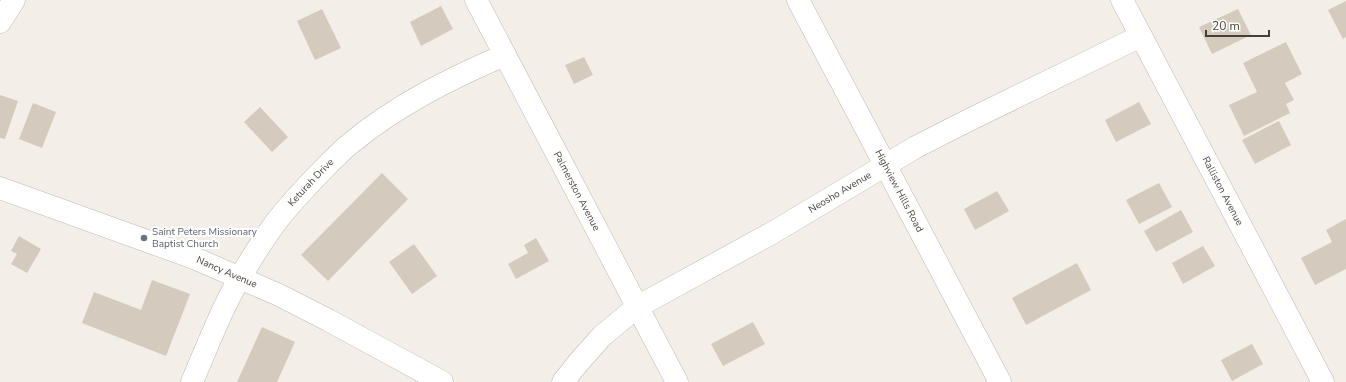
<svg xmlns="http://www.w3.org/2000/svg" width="1346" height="382" viewBox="0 0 1346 382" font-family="'Nunito Sans',sans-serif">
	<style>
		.building { fill: #d4cabe }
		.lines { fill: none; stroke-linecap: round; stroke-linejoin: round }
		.minor-casing { stroke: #c1b9ae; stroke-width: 23 }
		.minor { stroke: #fff; stroke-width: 22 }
		.worship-dot { fill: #6b7280; stroke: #fff; stroke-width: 1.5 }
		.labels { text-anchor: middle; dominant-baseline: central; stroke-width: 4; stroke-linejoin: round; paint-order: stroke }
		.street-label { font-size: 10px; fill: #463f37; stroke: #fff }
		.worship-label { font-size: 10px; fill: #5b616d; stroke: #fff; text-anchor: start }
	</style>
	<rect width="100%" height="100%" fill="#f3efe8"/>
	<!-- building -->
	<g class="building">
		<path d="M1346 1V37L1343 39 1328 10Z"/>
		<path d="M441 6 453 29 421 46 410 22Z"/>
		<path d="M322 9 341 48 315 60 297 21Z"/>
		<path d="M1238 9 1251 35 1212 54 1199 27Z"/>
		<path d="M1286 42 1302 74 1285 83 1294 100 1286 104 1290 113 1244 136 1229 105 1257 92 1243 63Z"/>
		<path d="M584 57 593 75 574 84 565 65Z"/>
		<path d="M0 95 18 101 5 139 0 138Z"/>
		<path d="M1139 102 1151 124 1116 142 1105 120Z"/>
		<path d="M33 103 56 112 42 148 19 139Z"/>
		<path d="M260 107 288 137 272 152 244 122Z"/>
		<path d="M1279 121 1291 145 1255 164 1242 140Z"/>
		<path d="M382 173 408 199 328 281 301 255Z"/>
		<path d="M1159 183 1172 207 1139 224 1126 200Z"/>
		<path d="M997 191 1009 211 975 230 964 209Z"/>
		<path d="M1181 210 1193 232 1156 252 1144 231Z"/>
		<path d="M1346 219V269L1315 285 1301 258 1332 242 1326 230Z"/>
		<path d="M19 236 41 249 27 273 11 264 17 254 11 251Z"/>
		<path d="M536 238 549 261 516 279 508 264 528 253 524 245Z"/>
		<path d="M414 244 437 276 412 294 389 262Z"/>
		<path d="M1203 246 1215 266 1183 284 1172 263Z"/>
		<path d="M1077 263 1091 290 1026 325 1012 298Z"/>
		<path d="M152 280 190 294 166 356 82 323 94 292 141 310Z"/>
		<path d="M753 322 765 344 723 366 711 344Z"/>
		<path d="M262 327 295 342 277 382H237Z"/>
		<path d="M1252 344 1263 364 1232 381 1221 360Z"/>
	</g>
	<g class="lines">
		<defs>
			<g id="minor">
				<path id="s1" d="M476 0 677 382"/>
				<path id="s2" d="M798 0 1000 382"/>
				<path id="s3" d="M1122 0 1323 382"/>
				<path d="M0 22 14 0"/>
				<path id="s4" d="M0 188 194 258 279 295 328 320 442 382"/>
				<path id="s5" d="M192 382C202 358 212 334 223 310 236 282 253 255 271 229 282 213 296 198 310 183 323 170 336 155 351 143 397 105 451 78 505 55"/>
				<path id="s6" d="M563 382 578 363 602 336 637 307 772 233 916 147 967 121 1141 36"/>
			</g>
		</defs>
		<!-- minor casing -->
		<use href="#minor" class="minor-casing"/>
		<!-- minor -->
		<use href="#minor" class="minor"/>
	</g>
	<!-- markers -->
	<circle class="worship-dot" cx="144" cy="238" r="4"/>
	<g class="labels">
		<!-- street labels -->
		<g class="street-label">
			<text stroke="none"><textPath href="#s5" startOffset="234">Keturah Drive</textPath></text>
			<text stroke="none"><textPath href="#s1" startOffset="216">Palmerston Avenue</textPath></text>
			<text stroke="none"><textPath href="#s2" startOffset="216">Highview Hills Road</textPath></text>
			<text stroke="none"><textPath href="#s3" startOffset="216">Ralliston Avenue</textPath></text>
			<text stroke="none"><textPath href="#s6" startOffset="339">Neosho Avenue</textPath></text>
			<text stroke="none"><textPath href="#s4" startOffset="242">Nancy Avenue</textPath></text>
		</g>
		<!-- worship labels -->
		<g class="worship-label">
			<text x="152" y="232">Saint Peters Missionary<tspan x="152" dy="12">Baptist Church</tspan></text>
		</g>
	</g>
	<!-- scale -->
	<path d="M1206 30v6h63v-6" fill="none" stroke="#463f37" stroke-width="2"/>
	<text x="1212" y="30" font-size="12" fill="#463f37" stroke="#ffffff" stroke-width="3" paint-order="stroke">20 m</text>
</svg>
